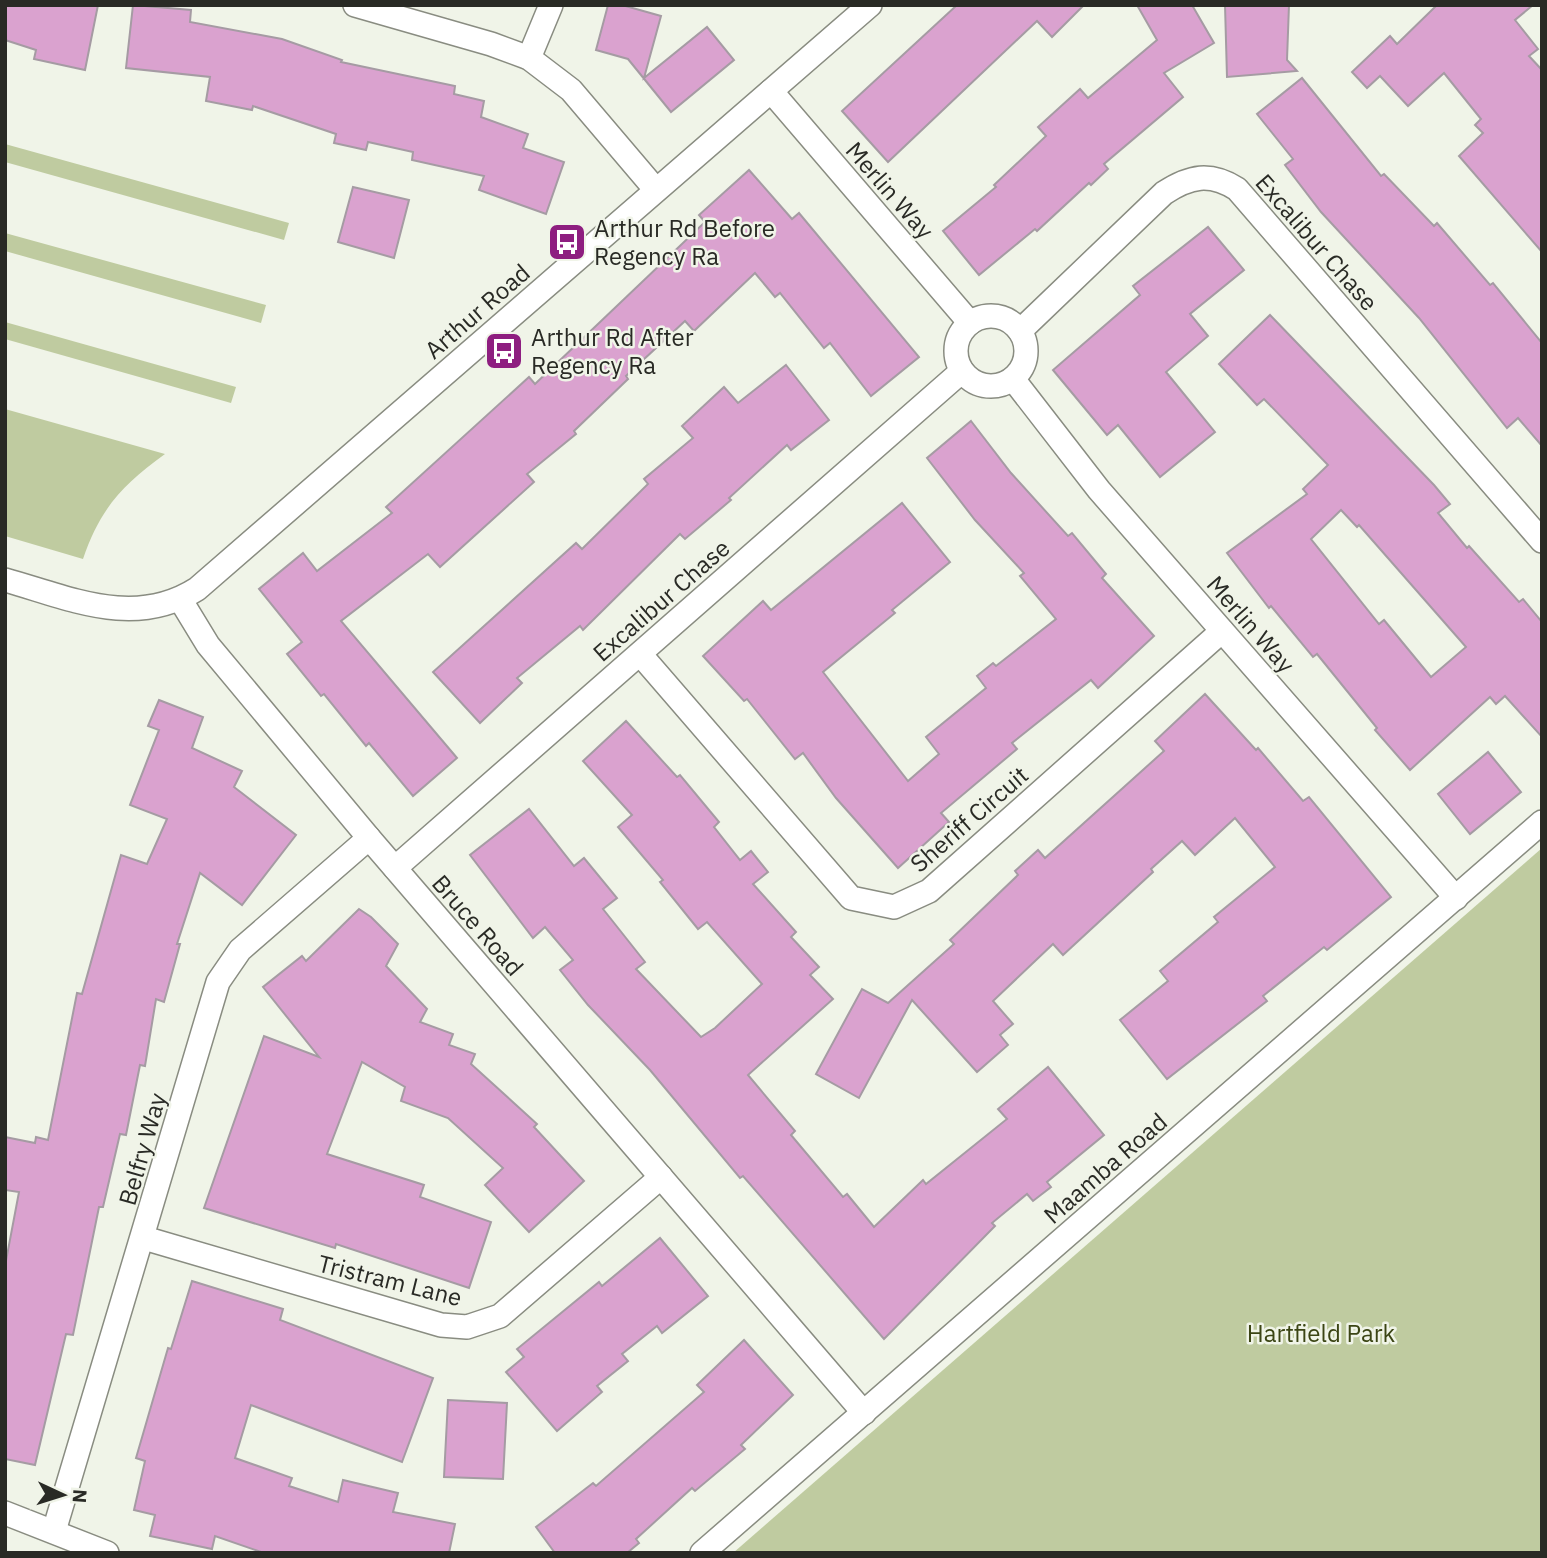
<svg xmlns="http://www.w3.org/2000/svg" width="1547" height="1558" viewBox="0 0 1547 1558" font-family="'IBM Plex Sans',sans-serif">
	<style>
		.green { fill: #bfcba0 }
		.building { fill: #daa2cf; stroke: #a59ba3; stroke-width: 2; fill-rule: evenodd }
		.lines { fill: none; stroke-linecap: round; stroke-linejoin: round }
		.minor-casing { stroke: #898c81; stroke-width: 26 }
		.minor { stroke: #fff; stroke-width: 23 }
		.labels { text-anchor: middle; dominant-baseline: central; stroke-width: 5; stroke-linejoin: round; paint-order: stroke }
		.street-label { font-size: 24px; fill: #292a25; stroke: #f0f4e8 }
		.poi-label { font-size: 24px; fill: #292a25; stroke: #f0f4e8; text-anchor: start }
		.park-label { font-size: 24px; fill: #3b4514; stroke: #f0f4e8 }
	</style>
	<rect width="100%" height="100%" fill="#f0f4e8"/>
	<!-- green -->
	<g class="green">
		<path d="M5 144 289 223 284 240 5 162Z"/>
		<path d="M5 233 266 305 261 323 5 251Z"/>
		<path d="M5 322 236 387 231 403 5 339Z"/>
		<path d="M5 409 165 454C122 485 100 509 83 559L5 536Z"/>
		<path d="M1542 848V1553H733Z"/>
	</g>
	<!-- building -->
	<g class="building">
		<path d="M5 5H98L85 70 34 59 36 50 5 40Z"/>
		<path d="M133 5 191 10 190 22 282 39 342 60 341 62 455 86 454 94 484 101 481 117 528 134 523 148 564 162 546 214 479 190 484 176 412 160 413 152 368 142 366 150 334 143 336 134 253 106 252 110 206 101 210 77 126 68Z"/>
		<path d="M608 5H622L661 16 644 78 707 27 734 60 671 112 628 59 596 50Z"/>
		<path d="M957 5H1084L1052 37 1037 21 888 162 842 111Z"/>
		<path d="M1137 5H1192L1214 43 1164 73 1183 97 1104 164 1108 169 1091 185 1089 183 1037 231 1035 229 979 275 943 231 996 187 994 185 1046 136 1038 127 1080 89 1088 98 1157 40Z"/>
		<path d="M1225 5H1289L1287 60 1297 71 1227 77Z"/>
		<path d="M1437 5H1533L1515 20 1538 49 1529 56 1542 70V252L1459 156 1483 133 1475 125 1481 119 1444 73 1408 106 1380 76 1367 88 1352 72 1390 36 1397 44Z"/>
		<path d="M1302 78 1381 176 1384 174 1434 226 1437 223 1490 285 1493 283 1542 343V446L1518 418 1507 428 1419 318 1321 212 1285 165 1293 159 1257 114Z"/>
		<path d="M749 170 792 219 799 213 919 357 871 396 830 343 824 348 780 293 775 297 755 273 694 331 685 321 626 376 628 379 574 431 576 434 527 474 534 482 440 567 428 554 341 621 457 758 413 796 369 743 366 746 324 694 321 696 287 654 302 642 259 589 303 553 317 571 392 513 386 507 529 377 535 384 705 222 699 215Z"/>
		<path d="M353 187 409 200 394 258 338 242Z"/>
		<path d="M1208 227 1244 270 1190 314 1208 336 1166 372 1215 432 1160 477 1118 425 1107 435 1053 370 1140 295 1133 286Z"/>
		<path d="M1270 315 1434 485 1450 504 1438 513 1467 548 1469 546 1519 602 1523 599 1542 622V737L1505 696 1496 704 1490 697 1410 770 1375 730 1377 728 1317 654 1313 657 1271 606 1269 608 1227 553 1307 494 1303 489 1328 465 1264 399 1257 405 1219 364ZM1341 510 1357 527 1359 525 1466 647 1431 677 1384 620 1379 624 1311 539Z"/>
		<path d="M786 365 829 420 791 450 787 445 729 498 731 500 685 539 680 534 583 630 580 626 517 678 522 683 480 723 433 672 576 543 582 549 648 484 644 479 693 438 682 426 724 387 738 403Z"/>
		<path d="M971 421 1011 473 1068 536 1072 533 1106 574 1102 578 1154 636 1098 688 1091 680 1012 743 1017 749 941 813 949 822 898 868 836 798 803 753 795 759 747 699 744 701 703 656 763 601 771 610 902 503 950 562 892 610 895 613 823 672 908 781 939 754 926 737 986 688 977 676 993 663 996 666 1056 619 1020 576 1024 573 975 520 927 458Z"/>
		<path d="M1205 694 1256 750 1258 748 1303 801 1309 797 1391 897 1327 950 1324 947 1263 996 1267 1001 1167 1079 1120 1020 1168 981 1160 971 1218 922 1214 917 1275 867 1235 818 1195 855 1182 841 1151 869 1153 872 1063 955 1053 944 993 1001 1013 1024 1000 1035 1008 1045 977 1072 912 1000 859 1098 816 1074 862 989 888 1003 954 944 950 940 1018 875 1015 871 1038 850 1045 858 1164 751 1155 741Z"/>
		<path d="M159 700 203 717 192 748 242 771 234 787 296 835 242 905 200 873 177 944H180L164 1002 156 999 145 1066 140 1065 126 1135 120 1134 103 1207H99L73 1335 66 1334 35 1465 5 1459V1266L19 1192 5 1190V1137L35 1143 36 1137 48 1140 77 993 82 994 121 855 147 864 167 819 130 805 159 730 148 726Z"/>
		<path d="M626 721 677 777 680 775 719 822 714 827 740 860 751 851 768 872 753 884 796 932 791 937 819 967 810 975 833 999 748 1075 795 1131 791 1135 843 1197 847 1194 874 1227 923 1180 926 1184 1007 1119 998 1109 1048 1067 1104 1135 1047 1182 1051 1187 1033 1201 1027 1194 992 1223 995 1226 884 1339 743 1176 740 1178 650 1070 588 1005 560 970 573 960 545 927 533 938 470 855 529 809 574 866 584 858 617 898 603 909 645 962 636 969 701 1037 715 1028 762 984 707 922 698 929 660 882 663 880 618 827 632 815 583 761Z"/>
		<path d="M1488 752 1521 792 1470 834 1438 794Z"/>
		<path d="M359 909 371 917 398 944 386 966 427 1009 420 1022 453 1034 449 1045 475 1054 471 1064 537 1124 534 1127 584 1181 529 1232 485 1185 503 1168 448 1118 401 1101 405 1087 362 1062 327 1154 424 1185 420 1197 491 1222 469 1288 336 1244 335 1248 204 1208 264 1036 319 1057 263 987 302 956 306 961Z"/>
		<path d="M660 1238 708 1296 662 1333 657 1326 622 1354 628 1361 597 1386 602 1392 557 1431 506 1372 524 1357 517 1349 599 1282 602 1286Z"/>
		<path d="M192 1281 283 1309 280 1320 433 1378 402 1462 251 1405 235 1458 292 1478 289 1486 338 1502 343 1480 398 1493 393 1512 455 1524 449 1553H264L215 1536 212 1549 150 1536 155 1515 134 1510 145 1461 136 1458 168 1348 171 1349Z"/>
		<path d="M744 1340 793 1395 741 1445 745 1449 695 1491 692 1488 636 1539 639 1543 627 1553H555L536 1527 593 1483 596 1486 704 1392 697 1385Z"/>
		<path d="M448 1400 507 1403 503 1479 444 1477Z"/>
	</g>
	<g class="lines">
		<defs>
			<g id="minor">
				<path d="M355 5 491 44 529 58 571 90 656 190"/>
				<path d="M529 58 551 5"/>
				<path d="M771 91 970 323"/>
				<circle cx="991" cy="351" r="35"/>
				<path d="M1020 331 1164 193C1190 176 1210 172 1237 189L1542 541"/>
				<path d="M1013 379 1099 490 1456 898"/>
				<path d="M5 580C70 598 134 629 197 589L870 5"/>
				<path d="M180 599 208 645 369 838 864 1413"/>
				<path d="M640 654 851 898 894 907 929 891 1222 631"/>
				<path d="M395 868 962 371"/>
				<path d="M144 1238 441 1325 467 1327 500 1316 661 1177"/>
				<path d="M5 1513 107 1553"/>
				<path d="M54 1531 218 982 240 950 369 838"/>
				<path d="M702 1553 1542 822"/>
			</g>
		</defs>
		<!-- minor casing -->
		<use href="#minor" class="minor-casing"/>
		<!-- minor -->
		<use href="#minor" class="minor"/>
	</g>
	<!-- icons -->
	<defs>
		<symbol id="bus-square" viewBox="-11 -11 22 22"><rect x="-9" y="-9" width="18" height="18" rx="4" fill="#8e1e80" stroke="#f0f4e8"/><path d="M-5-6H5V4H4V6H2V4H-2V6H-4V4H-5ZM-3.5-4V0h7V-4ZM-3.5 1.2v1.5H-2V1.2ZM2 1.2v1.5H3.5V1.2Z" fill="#fff"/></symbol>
	</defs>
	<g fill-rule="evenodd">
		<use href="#bus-square" x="545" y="220" width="44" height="44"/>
		<use href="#bus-square" x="482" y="329" width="44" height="44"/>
	</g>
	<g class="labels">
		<!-- street labels -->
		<g class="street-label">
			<text transform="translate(890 190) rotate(49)">Merlin Way</text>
			<text transform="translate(1317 242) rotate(49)">Excalibur Chase</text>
			<text transform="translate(477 311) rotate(-41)">Arthur Road</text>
			<text transform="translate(661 600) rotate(-41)">Excalibur Chase</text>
			<text transform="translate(1251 624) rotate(49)">Merlin Way</text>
			<text transform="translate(969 819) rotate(-41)">Sheriff Circuit</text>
			<text transform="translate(478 925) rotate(49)">Bruce Road</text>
			<text transform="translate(142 1149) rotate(-74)">Belfry Way</text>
			<text transform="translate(1105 1168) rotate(-41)">Maamba Road</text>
			<text transform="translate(390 1280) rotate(14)">Tristram Lane</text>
		</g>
		<!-- poi labels -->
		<g class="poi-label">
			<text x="594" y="228">Arthur Rd Before<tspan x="594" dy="28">Regency Ra</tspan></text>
			<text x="531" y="337">Arthur Rd After<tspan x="531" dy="28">Regency Ra</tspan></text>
		</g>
		<!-- park labels -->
		<g class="park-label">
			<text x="1321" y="1333">Hartfield Park</text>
		</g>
	</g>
	<!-- border -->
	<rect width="1547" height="1558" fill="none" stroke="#292a25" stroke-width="14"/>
	<!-- north arrow -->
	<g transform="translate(63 1495) rotate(94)" stroke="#f0f4e8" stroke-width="5" paint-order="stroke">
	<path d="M0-5L12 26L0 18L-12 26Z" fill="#292a25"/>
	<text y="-10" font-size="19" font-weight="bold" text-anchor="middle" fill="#292a25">N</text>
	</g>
</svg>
